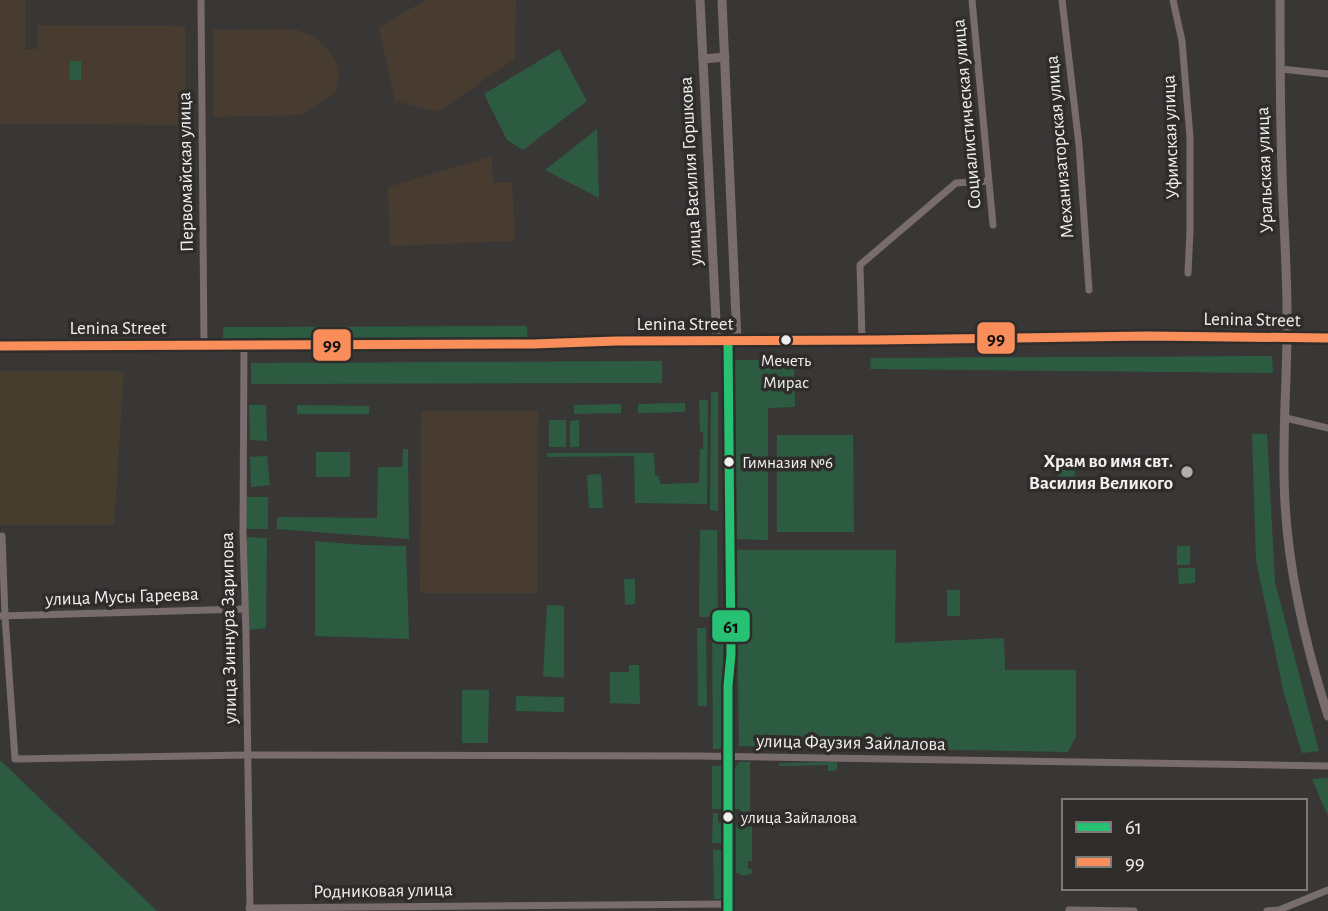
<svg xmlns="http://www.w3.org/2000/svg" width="1328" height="911" viewBox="0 0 1328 911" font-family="'Alegreya Sans',sans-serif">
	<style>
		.education { fill: #473c2f }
		.medical { fill: #453d2e }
		.green { fill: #2c5b41 }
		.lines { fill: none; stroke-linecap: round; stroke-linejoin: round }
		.minor { stroke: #786c6d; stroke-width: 7 }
		.major { stroke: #786c6d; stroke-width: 9 }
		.bus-1-casing { stroke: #2f2d2b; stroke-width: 14 }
		.bus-2-casing { stroke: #2f2d2b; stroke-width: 14 }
		.bus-1 { stroke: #26c172; stroke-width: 9 }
		.bus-2 { stroke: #fa8e5a; stroke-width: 9 }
		.bus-dot { fill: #f2f0ef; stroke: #2f2d2b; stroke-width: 2.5 }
		.poi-dot { fill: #b1afae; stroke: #2f2d2b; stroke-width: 2.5 }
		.labels { text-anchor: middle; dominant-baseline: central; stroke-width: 7; stroke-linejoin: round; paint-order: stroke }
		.bus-label { font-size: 17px; fill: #f2f0ef; stroke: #2f2d2b; text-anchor: start }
		.street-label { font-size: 19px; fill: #f2f0ef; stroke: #2f2d2b }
		.poi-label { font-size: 19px; font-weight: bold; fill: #f2f0ef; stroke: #2f2d2b; text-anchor: end }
		.line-badge { stroke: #2f2d2b; stroke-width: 2.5 }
		.pale-badge-label { font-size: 19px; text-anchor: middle; font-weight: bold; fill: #111 }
	</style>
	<rect width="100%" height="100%" fill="#393736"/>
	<!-- education -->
	<g class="education">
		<path d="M0 0H25V49H37V25L185 26V125L0 124Z"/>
		<path d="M425 0H516L515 59 437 112 395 101 379 28Z"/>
		<path d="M294 29 315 37 330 53 338 67 339 78 335 92 301 115 213 117V30Z"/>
		<path d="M492 156 493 183 512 182 515 241 390 246 388 187Z"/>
		<path d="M421 411H538L537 593H420Z"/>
	</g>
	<!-- medical -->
	<path class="medical" d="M0 371H124L114 525H0Z"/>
	<!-- green -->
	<g class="green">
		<path d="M559 49 587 101 523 150 507 140 484 94Z"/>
		<path d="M70 61H81V80H69Z"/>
		<path d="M597 129 599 198 545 170Z"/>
		<path d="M527 326V338L223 339V327Z"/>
		<path d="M1272 356 1273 373 870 369 871 358Z"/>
		<path d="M732 360H794L795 407 768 408V540L735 539Z"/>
		<path d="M662 361V383L251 384V363Z"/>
		<path d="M711 392H718V511L710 510Z"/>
		<path d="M699 400H708L707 504 635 503 634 456 546 457 548 453H654L655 475 659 476 660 484 699 483 700 449H703V432H700Z"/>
		<path d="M685 403V412L638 413V404Z"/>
		<path d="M621 404V413L574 414V405Z"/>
		<path d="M249 405H266L267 441 250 440Z"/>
		<path d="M297 405 369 406V414H297Z"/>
		<rect x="549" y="420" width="17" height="27"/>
		<path d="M579 420V447H570V421Z"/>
		<path d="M1252 434H1267L1275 582 1319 751 1302 753 1284 694 1256 560Z"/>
		<path d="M777 435H853L854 532H777Z"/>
		<path d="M403 449H408L409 539 277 529V517L377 518 378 467H402Z"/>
		<rect x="316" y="452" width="34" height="25"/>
		<path d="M267 456 270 485 251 487 250 457Z"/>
		<path d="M1058 469H1075L1076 492H1058Z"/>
		<path d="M601 474 603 508H589L587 475Z"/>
		<rect x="246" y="497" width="22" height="32"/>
		<path d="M700 530H717L718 617H699Z"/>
		<path d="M246 537 267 538 266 628 249 630Z"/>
		<path d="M315 541 363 545 406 546 409 639 315 636Z"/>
		<rect x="1177" y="546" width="13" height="19"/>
		<path d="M736 550H896L895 643 1004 638 1005 670H1076V736L1068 752 739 746Z"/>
		<path d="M1178 568H1195V583L1179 584Z"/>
		<path d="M624 579H635V604L625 605Z"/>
		<rect x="947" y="590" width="13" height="26"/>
		<path d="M547 605 564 606V678L543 676Z"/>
		<path d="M697 628H706L707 706H698Z"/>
		<path d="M712 628H720L723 631V745L719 749H713Z"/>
		<path d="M629 665H639L640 704 610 703V672H629Z"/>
		<path d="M462 690H489L488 743H462Z"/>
		<path d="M516 696 564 697V712L516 711Z"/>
		<path d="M0 760 157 911H0Z"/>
		<path d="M739 762H750V813H740V809H735V768Z"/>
		<path d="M837 762V769L835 771H828V765L779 766V763Z"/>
		<rect x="712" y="766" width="10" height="43"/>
		<path d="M1328 778V816L1312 779Z"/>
		<path d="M713 813H718V823H721V843H712Z"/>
		<path d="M736 825H752V861H748V868L752 869V873C747 876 740 876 736 872Z"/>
		<path d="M713 850H721L723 853 722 897 720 899H714Z"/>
	</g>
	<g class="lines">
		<!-- minor -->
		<g class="minor">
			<path d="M201 0 204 345"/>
			<path d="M972 0 993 225"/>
			<path d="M1062 0 1079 145 1089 290"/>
			<path d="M1173 0 1182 41 1190 137V230L1188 273"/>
			<path d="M1281 69 1328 74"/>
			<path d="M862 340 860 265 956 183 988 181"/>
			<path d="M728 341 731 654 728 686V911"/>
			<path d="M244 344 243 533 246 634 250 911"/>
			<path d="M1286 418 1328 428"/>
			<path d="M2 536 5 616 15 759 247 755 698 756 1328 766"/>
			<path d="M0 616 244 609"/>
			<path d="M249 908 729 904"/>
			<path d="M1069 910 1134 911"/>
			<path d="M1267 911 1279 910 1328 890"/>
		</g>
		<!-- major -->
		<g class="major">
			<path d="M700 0 717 341"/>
			<path d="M722 0 737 341"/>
			<path d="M1280 0C1280 57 1280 113 1282 170 1283 217 1287 265 1287 313 1288 376 1281 440 1285 503 1289 576 1306 647 1328 716"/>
			<path d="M703 59 725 57"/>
			<path d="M0 346 533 344 616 341 875 340 1147 336 1328 338"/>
		</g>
		<defs>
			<path id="bus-1" d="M728 341 731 654 728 686V911"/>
			<path id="bus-2" d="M0 346 533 344 616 341 875 340 1147 336 1328 338"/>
		</defs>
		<!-- bus-1 casing -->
		<use href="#bus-1" class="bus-1-casing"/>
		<!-- bus-2 casing -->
		<use href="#bus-2" class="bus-2-casing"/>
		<!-- bus-1 -->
		<use href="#bus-1" class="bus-1"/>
		<!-- bus-2 -->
		<use href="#bus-2" class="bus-2"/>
	</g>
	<!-- markers -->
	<g class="bus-dot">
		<circle cx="786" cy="340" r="6"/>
		<circle cx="729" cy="462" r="6"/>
		<circle cx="728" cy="817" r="6"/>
	</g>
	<circle class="poi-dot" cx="1187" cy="472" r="7"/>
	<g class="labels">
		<!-- bus labels -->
		<g class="bus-label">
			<text x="786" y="360" text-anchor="middle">Мечеть<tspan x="786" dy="22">Мирас</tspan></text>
			<text x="742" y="462">Гимназия №6</text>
			<text x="741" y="817">улица Зайлалова</text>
		</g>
		<!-- street labels -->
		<g class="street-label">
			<text transform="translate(967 114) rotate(-95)">Социалистическая улица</text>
			<text transform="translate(1171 137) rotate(-92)">Уфимская улица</text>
			<text transform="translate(1060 147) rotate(-95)">Механизаторская улица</text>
			<text transform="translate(1265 170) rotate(-92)">Уральская улица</text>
			<text transform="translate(691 171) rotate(-93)">улица Василия Горшкова</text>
			<text transform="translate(186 172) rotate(-91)">Первомайская улица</text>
			<text transform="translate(1252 320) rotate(1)">Lenina Street</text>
			<text x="685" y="324">Lenina Street</text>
			<text x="118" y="328">Lenina Street</text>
			<text transform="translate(122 597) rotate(-2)">улица Мусы Гареева</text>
			<text transform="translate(229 628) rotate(-91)">улица Зиннура Зарипова</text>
			<text transform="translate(851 743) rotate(1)">улица Фаузия Зайлалова</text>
			<text transform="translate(383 891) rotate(-1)">Родниковая улица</text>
		</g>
		<!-- poi labels -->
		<g class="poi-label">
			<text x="1173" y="461">Храм во имя свт.<tspan x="1173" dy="22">Василия Великого</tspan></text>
		</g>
	</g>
	<g class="line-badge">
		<rect x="976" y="321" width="40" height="34" rx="7" fill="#fa8e5a"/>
		<rect x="312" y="328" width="40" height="34" rx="7" fill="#fa8e5a"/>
		<rect x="711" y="609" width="40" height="34" rx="7" fill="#26c172"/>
	</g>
	<g class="pale-badge-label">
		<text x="996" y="345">99</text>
		<text x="332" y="351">99</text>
		<text x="731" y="633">61</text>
	</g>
	<!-- legend -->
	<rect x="1062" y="799" width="245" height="91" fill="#2f2d2b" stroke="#7d7b79" stroke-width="2"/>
	<rect x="1076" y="822" width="35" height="10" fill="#26c172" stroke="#7d7b79" stroke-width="2"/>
	<text x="1125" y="834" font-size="21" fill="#f2f0ef">61</text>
	<rect x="1076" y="857" width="35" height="10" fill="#fa8e5a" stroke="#7d7b79" stroke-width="2"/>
	<text x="1125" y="869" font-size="21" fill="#f2f0ef">99</text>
</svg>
